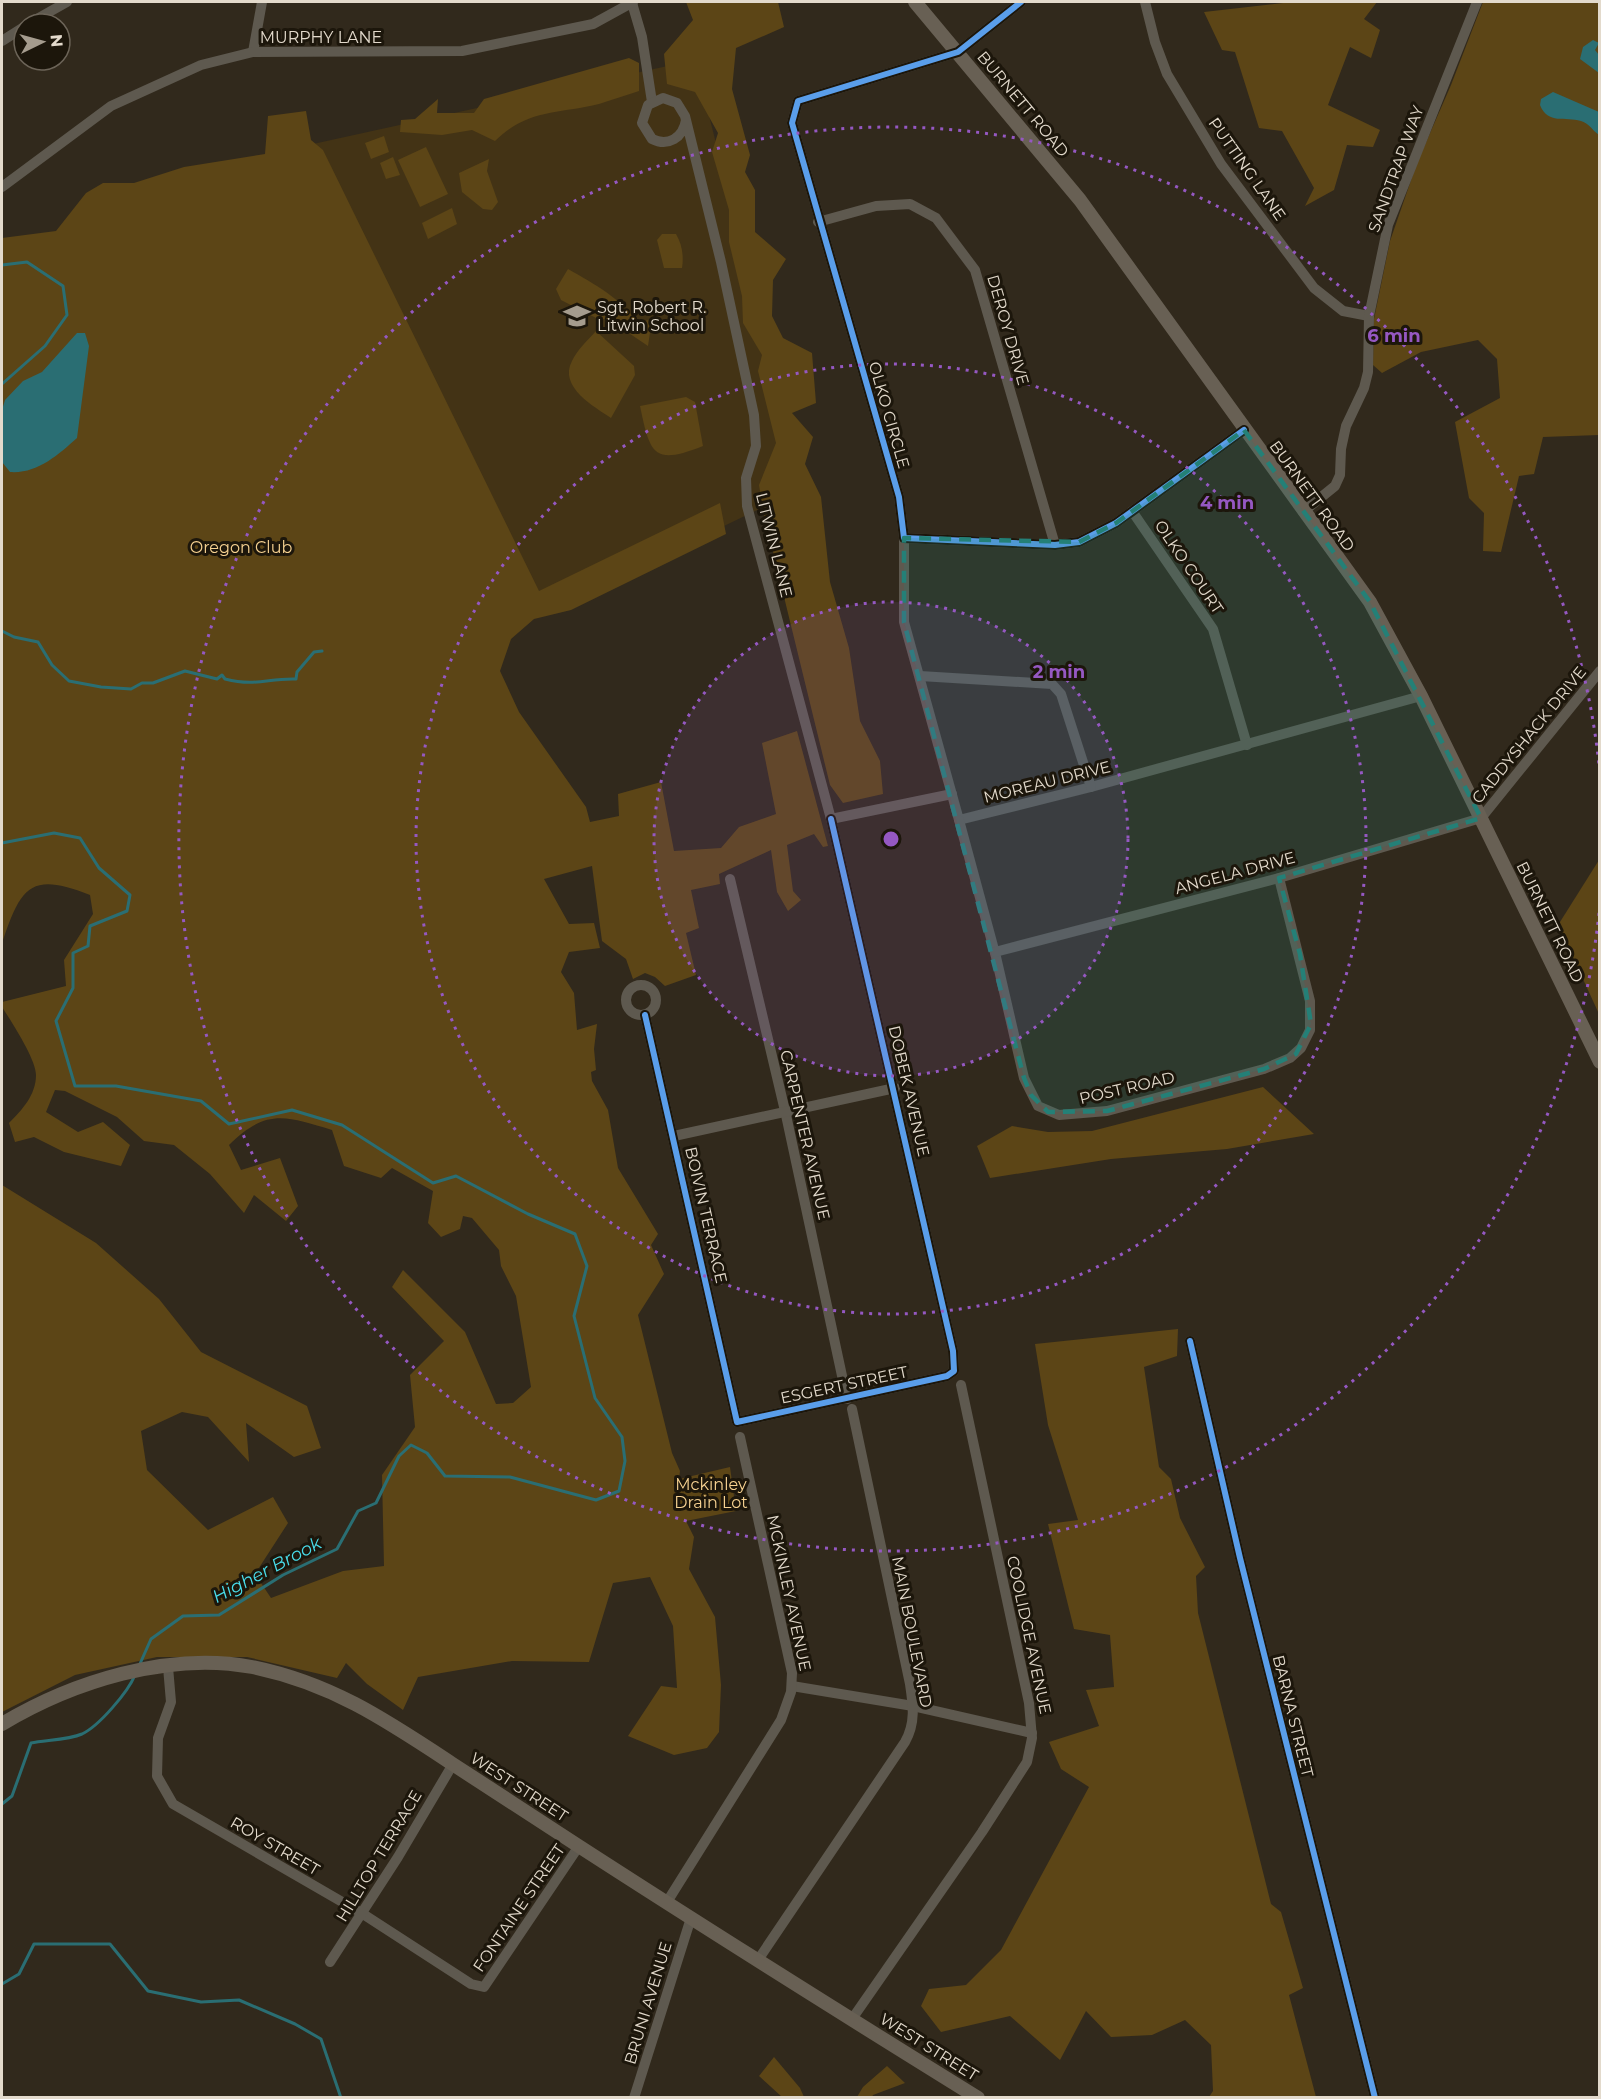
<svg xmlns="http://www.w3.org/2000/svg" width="1601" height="2099" viewBox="0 0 1601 2099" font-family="Montserrat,sans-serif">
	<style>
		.built { fill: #433315 }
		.green { fill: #5c4516 }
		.water { fill: #2a6e73 }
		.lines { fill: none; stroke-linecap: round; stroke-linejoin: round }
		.stream { stroke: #2a6e73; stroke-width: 3 }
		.minor { stroke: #5e594f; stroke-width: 10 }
		.major { stroke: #686054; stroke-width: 14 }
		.cycleway-casing { stroke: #1c160b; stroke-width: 10 }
		.cycleway { stroke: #5a9eea; stroke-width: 6 }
		.marked { fill: #248077; fill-opacity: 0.2; stroke: #248077; stroke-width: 4.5; stroke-dasharray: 12 8; stroke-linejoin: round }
		.ring { fill: none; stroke: #9558c2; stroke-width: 3; stroke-dasharray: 3 6 }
		.labels { text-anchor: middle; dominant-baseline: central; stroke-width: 6; stroke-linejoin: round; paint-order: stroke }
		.street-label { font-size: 16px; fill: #e3dacc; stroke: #1c160b }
		.poi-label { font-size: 16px; fill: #e3dacc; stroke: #1c160b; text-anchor: start }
		.park-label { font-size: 16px; fill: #f7d291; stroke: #1c160b }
		.water-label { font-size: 18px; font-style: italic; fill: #49dcea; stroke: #1c160b }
		.centre { fill: #9558c2; stroke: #1c160b; stroke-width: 3 }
		.ring-label { font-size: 18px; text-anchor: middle; font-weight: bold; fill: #9558c2; stroke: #1c160b; stroke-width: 6; stroke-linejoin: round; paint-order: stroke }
	</style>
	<rect width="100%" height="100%" fill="#31291c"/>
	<!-- built -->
	<path class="built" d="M695 60 803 488 539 615 313 144Z"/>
	<!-- green -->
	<g class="green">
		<path d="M686 2H778L784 27 736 48 732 89 750 155 745 172 755 190V232L786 259 773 280 772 316 783 338 812 353 816 403 792 413 813 437 805 464 821 497 830 582 849 648 860 721 880 761 883 794 843 803 830 785 764 515 759 485 776 443 758 371 762 355 743 323 742 296 729 242V210L712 152 718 133 695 92 667 84 664 54 693 20Z"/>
		<path d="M1292 2H1377L1364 19 1380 30 1371 58 1350 47 1328 105 1380 130 1373 147 1347 145 1334 190 1305 206 1314 188 1282 131 1259 128 1235 52 1222 50 1204 12Z"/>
		<path d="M1483 2H1599V435L1543 437 1534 474 1519 476 1501 552 1483 551 1484 513 1469 498 1455 422 1500 398 1497 359 1478 340 1421 352 1382 373 1373 365 1374 319 1390 241 1417 163 1451 85Z"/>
		<path d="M629 58 639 63V91C626 95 612 100 599 104 558 114 527 109 495 141L472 130 442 135 400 132 401 120 415 119 438 99 437 113H474L484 99Z"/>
		<path d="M306 111 311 140 323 150 539 591 720 503 726 534 571 610 534 619 511 639 500 671 519 712 586 807 590 822 619 816 618 794 661 782 674 851 721 848 739 827 776 814 762 743 797 731 828 846 823 847 814 834 787 845 793 891 801 900 788 911 777 892 771 850 719 874 720 884 691 890 699 928 686 933 696 975 665 986 655 977 645 973 633 979 626 959 602 941 592 866 544 879 569 924 594 923 600 948 569 952 561 972 574 993 577 1030 597 1024 594 1049 596 1070 591 1072 592 1081 608 1110 618 1168 658 1234 651 1245 664 1274 638 1315 672 1453 680 1471 679 1479 730 1467 736 1511 686 1521 694 1537 689 1569 715 1617 721 1685 719 1732 707 1748 674 1755 628 1736 661 1686 677 1688 673 1626 650 1577 613 1583 589 1662 512 1661 418 1677 403 1710 367 1684 346 1663 337 1678 247 1657H157L75 1675 2 1712V1185L96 1243 159 1299 201 1352 307 1406 321 1448 294 1457 246 1423 249 1462 208 1417 182 1412 141 1431 147 1470 208 1530 273 1497 288 1523 255 1574 271 1598 343 1571 384 1566 382 1475 415 1427 410 1375 444 1341 392 1287 403 1270 465 1332 496 1404 513 1403 531 1387 516 1296 501 1266 499 1250 472 1218 463 1216 460 1229 441 1237 428 1223 433 1191 392 1168 381 1178 344 1166 332 1130C286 1116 266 1108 229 1145L241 1170 280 1158 298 1206 286 1221 254 1195 244 1213 210 1174 174 1145 144 1141 117 1117 65 1091 55 1090 46 1112 78 1132 103 1122 130 1145 121 1166 64 1152 34 1137 15 1142 9 1123C22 1110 36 1095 36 1075 36 1059 11 1021 2 1007V1002L66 986 64 960 93 914 90 895C30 871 21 887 2 943V238L56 231 86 193 103 183H134L184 167 265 154 268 116Z"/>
		<path d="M384 136 389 152 371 159 365 143Z"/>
		<path d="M426 147 448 194 420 207 398 160Z"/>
		<path d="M393 157 400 175 386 179 380 163Z"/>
		<path d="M489 159 487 171 498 202 492 210 483 209 462 192 459 173Z"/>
		<path d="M452 208 457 224 428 239 422 223Z"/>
		<path d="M662 234H676C682 244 684 256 682 268H664L657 240Z"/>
		<path d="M568 269C596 285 619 297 638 323L652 319 648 346 608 319H598L561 300 556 289Z"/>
		<path d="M596 331 634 366 635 375 611 418C595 407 558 387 572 361 577 350 588 340 596 331Z"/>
		<path d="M686 397 695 402 703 446C653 466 650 454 640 406Z"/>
		<path d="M1599 860V1014L1560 929V922Z"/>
		<path d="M1263 1087 1314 1134 1227 1149 1111 1159 990 1178 977 1146 1012 1126 1048 1132 1092 1131Z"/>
		<path d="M1178 1329 1177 1356 1144 1367 1159 1467 1171 1479 1180 1518 1205 1567 1196 1576 1198 1613 1271 1904 1281 1912 1303 1988 1289 1995 1316 2097H1209L1213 2091 1211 2045 1185 2020 1152 2035 1111 2037 1086 2011 1060 2060 1010 2016 941 2032 921 2006 929 1989 966 1985 1001 1950 1089 1787 1061 1769 1049 1742 1099 1726 1086 1690 1114 1687 1110 1635 1074 1629 1048 1524 1078 1520 1048 1425 1035 1344Z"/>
		<path d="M774 2057 800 2088 804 2097H782L759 2076Z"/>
		<path d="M887 2066 905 2083 873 2095 872 2097H857L863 2087Z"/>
	</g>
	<!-- water -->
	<g class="water">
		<path d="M1593 40 1599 43 1595 50 1599 55V73L1580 59 1583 47Z"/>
		<path d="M1553 92 1599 112V135C1592 130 1590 124 1581 121 1565 116 1548 125 1540 105L1541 99Z"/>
		<path d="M77 333H85L89 346 77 438C58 455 37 474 10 472L2 462V410L5 400 23 381 42 372Z"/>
	</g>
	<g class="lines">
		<!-- stream -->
		<g class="stream">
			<path d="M2 265 27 262 63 286 67 315 45 346 2 384"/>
			<path d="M2 631 14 637 38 642 52 665 69 681 101 687 131 689 142 683H153L185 671 217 679 222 675 225 679C257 687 267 678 296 679L297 672 314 652 322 651"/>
			<path d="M2 843 54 833 80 838 99 868 130 895 127 911 90 926 88 946 73 953V988L56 1021 75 1086H116L201 1101 229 1124 292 1110 342 1125 433 1183 456 1176 528 1214 575 1234 587 1266 574 1316 595 1398 622 1437 625 1461 619 1491 596 1500 510 1477 445 1476 427 1453 411 1445 399 1456 376 1503 358 1511 337 1549 283 1575 219 1615 183 1616 151 1639 139 1666"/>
			<path d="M2 1804 12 1796 31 1743C46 1740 68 1740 82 1734 99 1726 128 1692 135 1675"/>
			<path d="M2 1984 19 1974 34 1944H110L148 1991 201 2002 239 2000 295 2024 321 2039 341 2098"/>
		</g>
		<!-- minor -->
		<g class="minor">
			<path d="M1021 2 958 52 798 101 792 123 899 497 904 538 1055 545 1079 542 1116 523 1244 430"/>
			<path d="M1145 2 1155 42 1167 74 1221 164 1314 288 1343 311 1369 316"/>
			<path d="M632 3 642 37 652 102"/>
			<path d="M28 24 67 2"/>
			<path d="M2 41 24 27"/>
			<path d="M253 52 262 2"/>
			<path d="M686 120C683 138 668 147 652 139L642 123 648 105 663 98 677 103 685 116 721 262 754 415 756 446 746 478 747 506 831 819 952 794"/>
			<path d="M2 187 111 106 201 65 253 52 462 51 593 24 633 2"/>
			<path d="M818 222 876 206 910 204 936 218 975 270 1055 545"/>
			<path d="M1132 511 1213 629 1247 745"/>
			<path d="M1303 512 1335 486 1340 475 1341 449 1346 426 1364 388 1368 372 1369 316 1388 225 1477 2"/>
			<path d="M904 538V622L959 820 1091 787 1421 696"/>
			<path d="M920 676 1052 684 1061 694 1091 787"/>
			<path d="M959 820 996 957 1024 1078 1038 1106 1059 1115 1107 1111 1264 1069 1290 1058 1301 1048 1310 1030V1001L1279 878"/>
			<path d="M730 879 786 1115 847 1399"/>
			<path d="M995 952 1279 878 1481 818 1600 671"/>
			<circle cx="641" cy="1000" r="15"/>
			<path d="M645 1015 737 1422 947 1376 954 1371 953 1351 831 819"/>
			<path d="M674 1136 895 1088"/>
			<path d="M1190 1341 1240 1558 1375 2098"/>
			<path d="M168 1667 171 1702 158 1738 157 1776 173 1804 363 1914 471 1984 484 1987 579 1846"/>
			<path d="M792 1686 913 1706 1032 1733"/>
			<path d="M667 1902 781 1720 791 1692 792 1673 740 1437"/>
			<path d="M758 1960 905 1742C916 1723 913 1704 910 1684L852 1409"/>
			<path d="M330 1962 398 1857 453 1764"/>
			<path d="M852 2019 982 1832 1027 1762 1032 1738 1029 1703 961 1385"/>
			<path d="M634 2098 691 1918"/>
		</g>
		<!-- major -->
		<g class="major">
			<path d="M915 2 1080 200 1370 602 1421 696 1600 1062"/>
			<path d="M2 1724C72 1682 169 1651 252 1667 331 1683 386 1720 451 1763 493 1790 535 1818 577 1845 710 1931 844 2015 978 2098"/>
		</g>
		<defs>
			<g id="cycleway">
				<path d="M1021 2 958 52 798 101 792 123 899 497 904 538 1055 545 1079 542 1116 523 1244 430"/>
				<path d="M645 1015 737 1422 947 1376 954 1371 953 1351 831 819"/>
				<path d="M1190 1341 1240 1558 1375 2098"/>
			</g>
		</defs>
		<!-- cycleway casing -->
		<use href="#cycleway" class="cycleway-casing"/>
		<!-- cycleway -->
		<use href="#cycleway" class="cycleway"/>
	</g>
	<!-- marked area -->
	<path class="marked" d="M1244 430 1370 602 1481 818 1279 878 1300 954 1311 1024 1296 1054 1264 1069 1107 1111 1048 1112 1031 1095 1024 1078 904 622V538L1079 542 1116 523Z"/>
	<!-- distance rings -->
	<circle cx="891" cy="839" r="237" fill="#9558c2" fill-opacity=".12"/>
	<g class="ring">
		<circle cx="891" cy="839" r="237"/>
		<circle cx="891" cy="839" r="475"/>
		<path d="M1599 913A712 712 0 1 1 1599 765"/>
	</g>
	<!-- icons -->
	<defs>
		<symbol id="school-bare" viewBox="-9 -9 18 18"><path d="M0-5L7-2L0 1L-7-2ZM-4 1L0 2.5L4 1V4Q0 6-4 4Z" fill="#a59c8e" stroke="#1c160b" stroke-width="2.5" paint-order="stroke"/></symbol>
	</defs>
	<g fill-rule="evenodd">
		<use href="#school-bare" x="558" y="297" width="38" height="38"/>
	</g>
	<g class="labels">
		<!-- street labels -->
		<g class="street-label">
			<text x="321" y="37">MURPHY LANE</text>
			<text transform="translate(1023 104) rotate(50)">BURNETT ROAD</text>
			<text transform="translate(1247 169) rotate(55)">PUTTING LANE</text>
			<text transform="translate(1396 169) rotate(-70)">SANDTRAP WAY</text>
			<text transform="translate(1008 330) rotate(74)">DEROY DRIVE</text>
			<text transform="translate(889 415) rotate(74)">OLKO CIRCLE</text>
			<text transform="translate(1312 496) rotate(54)">BURNETT ROAD</text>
			<text transform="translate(774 545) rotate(76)">LITWIN LANE</text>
			<text transform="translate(1189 567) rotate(56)">OLKO COURT</text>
			<text transform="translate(1529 735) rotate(-51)">CADDYSHACK DRIVE</text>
			<text transform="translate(1047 782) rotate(-14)">MOREAU DRIVE</text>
			<text transform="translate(1235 873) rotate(-15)">ANGELA DRIVE</text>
			<text transform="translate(1550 922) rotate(64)">BURNETT ROAD</text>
			<text transform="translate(1127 1088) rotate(-13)">POST ROAD</text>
			<text transform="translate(909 1091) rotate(77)">DOBEK AVENUE</text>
			<text transform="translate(805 1135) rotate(77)">CARPENTER AVENUE</text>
			<text transform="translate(706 1215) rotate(77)">BOIVIN TERRACE</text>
			<text transform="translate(844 1385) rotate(-12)">ESGERT STREET</text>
			<text transform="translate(789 1593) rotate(78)">MCKINLEY AVENUE</text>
			<text transform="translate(912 1632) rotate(79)">MAIN BOULEVARD</text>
			<text transform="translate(1029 1635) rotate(78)">COOLIDGE AVENUE</text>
			<text transform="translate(1293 1716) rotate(76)">BARNA STREET</text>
			<text transform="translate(519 1787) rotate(33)">WEST STREET</text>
			<text transform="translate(275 1846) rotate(30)">ROY STREET</text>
			<text transform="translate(379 1856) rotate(-59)">HILLTOP TERRACE</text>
			<text transform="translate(519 1908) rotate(-56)">FONTAINE STREET</text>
			<text transform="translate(648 2003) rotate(-73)">BRUNI AVENUE</text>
			<text transform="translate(929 2047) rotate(32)">WEST STREET</text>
		</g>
		<!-- poi labels -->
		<g class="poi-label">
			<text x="597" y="307">Sgt. Robert R.<tspan x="597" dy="18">Litwin School</tspan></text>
		</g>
		<!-- park labels -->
		<g class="park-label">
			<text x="241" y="547">Oregon Club</text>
			<text x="711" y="1484">Mckinley<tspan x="711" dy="18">Drain Lot</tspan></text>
		</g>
		<!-- water labels -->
		<g class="water-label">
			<text transform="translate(267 1570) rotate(-28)">Higher Brook</text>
		</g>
	</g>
	<circle cx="891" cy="839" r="9" class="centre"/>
	<g class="ring-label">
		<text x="1394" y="342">6 min</text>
		<text x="1227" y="509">4 min</text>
		<text x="1059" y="678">2 min</text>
	</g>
	<!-- border -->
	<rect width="1601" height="2099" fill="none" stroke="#e3dacc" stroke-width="6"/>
	<!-- north arrow -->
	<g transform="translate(42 42) rotate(85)"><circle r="28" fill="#1c160b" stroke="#6c6458" stroke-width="1.5"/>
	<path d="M0-4.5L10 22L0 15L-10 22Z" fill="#a59c8e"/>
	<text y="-9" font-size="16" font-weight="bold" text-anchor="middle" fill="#e3dacc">N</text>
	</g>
</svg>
